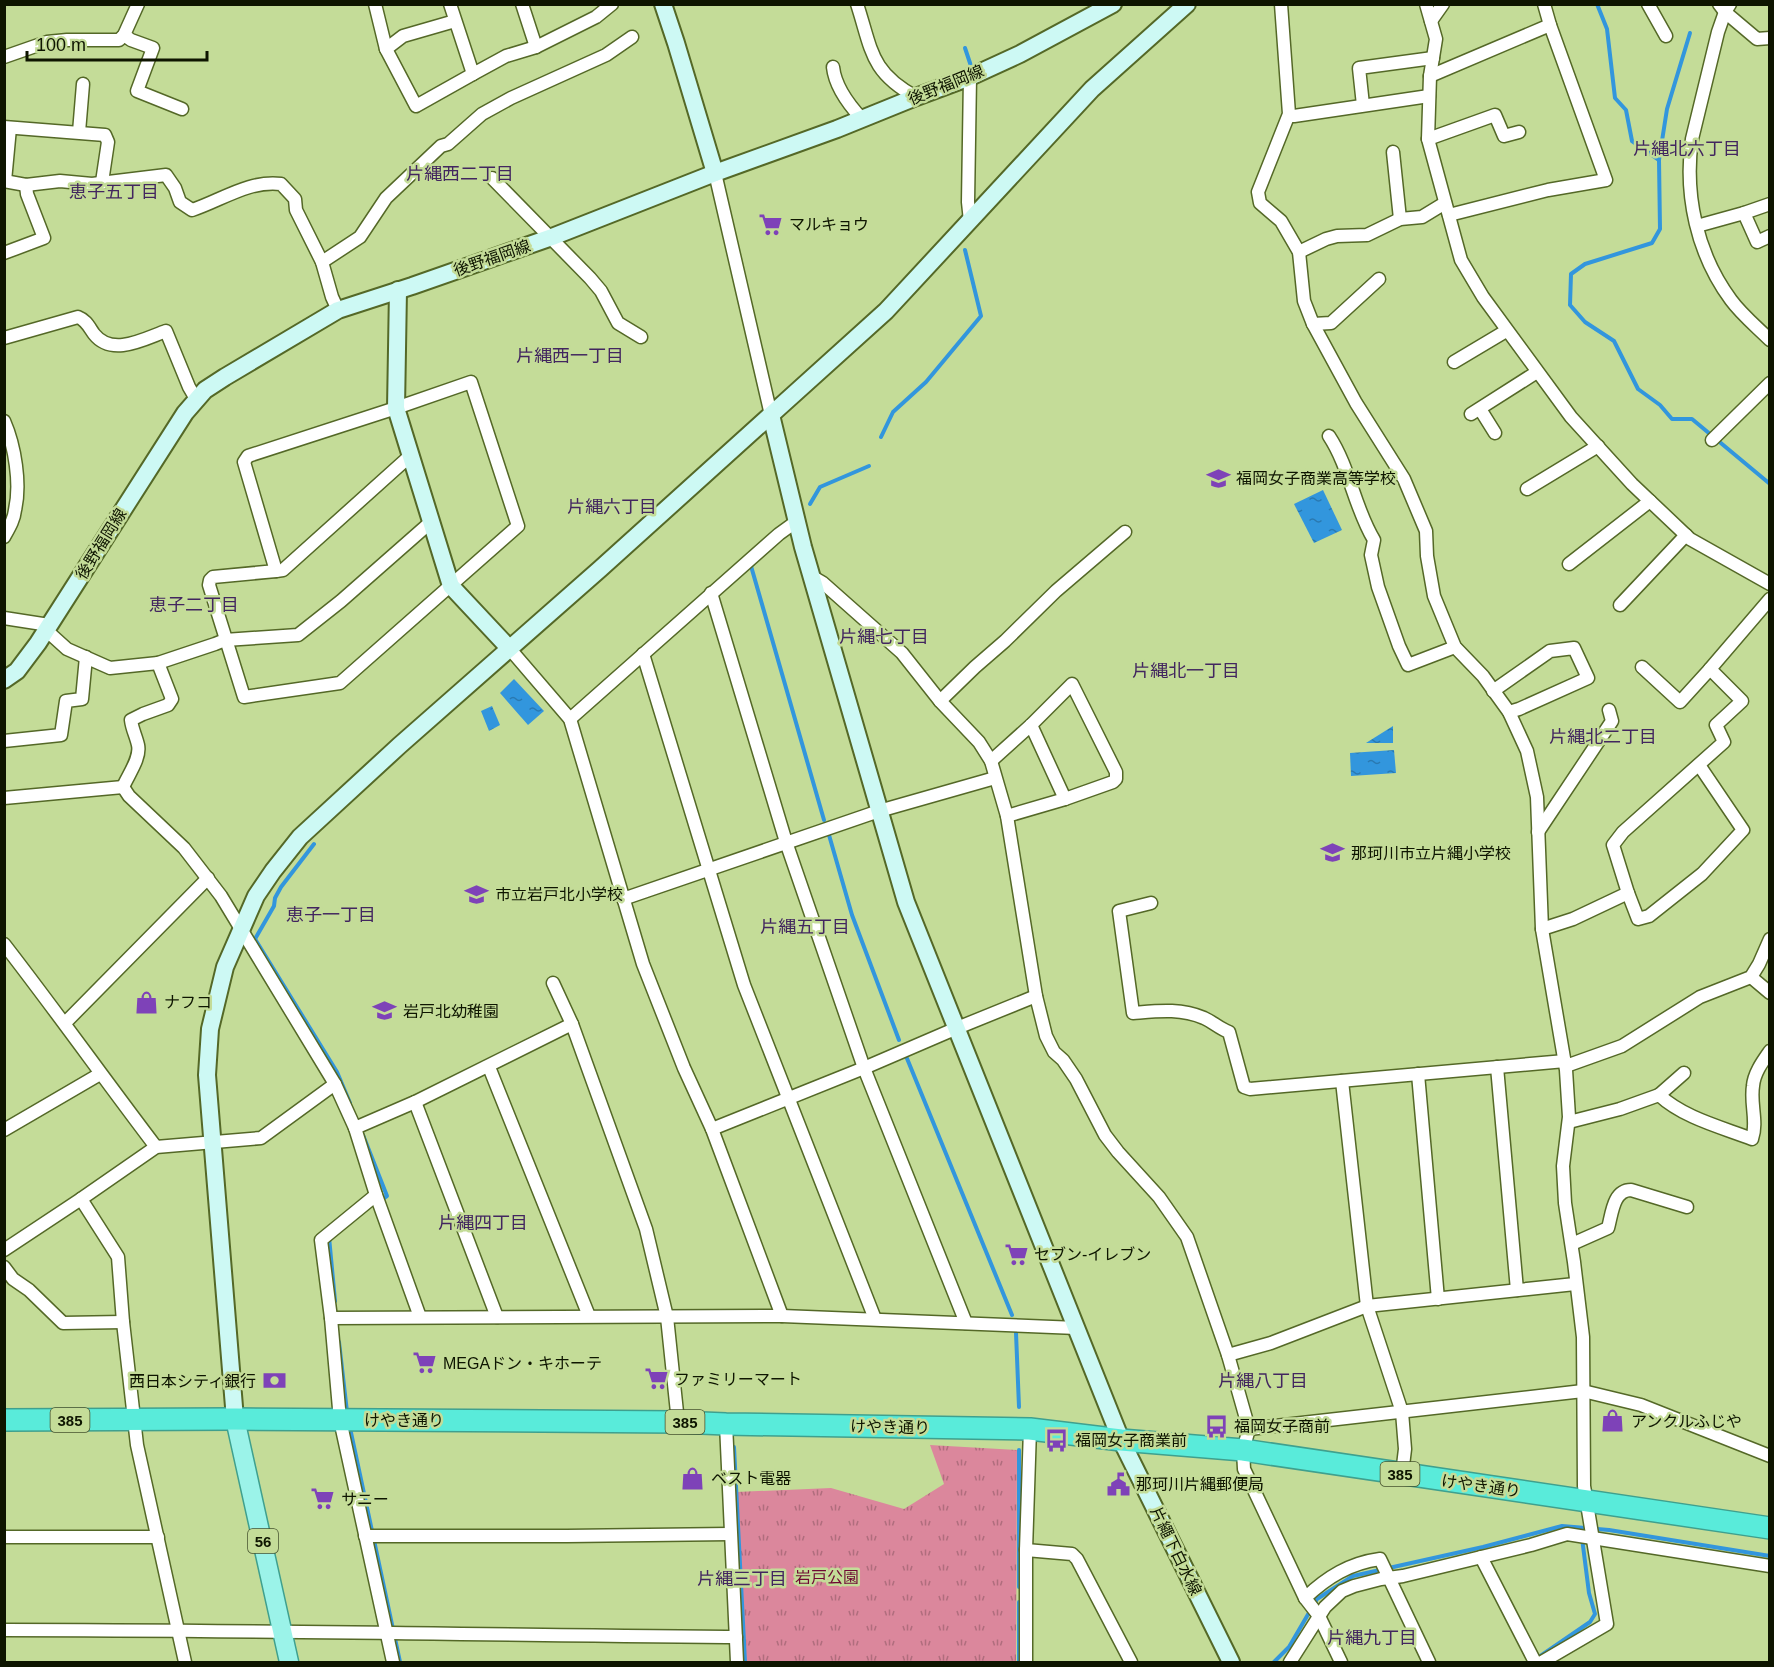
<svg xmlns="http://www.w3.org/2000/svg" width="1774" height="1667" viewBox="0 0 1774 1667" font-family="Arial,'Noto Sans JP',sans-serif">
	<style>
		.park { fill: url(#park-tufts) }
		.water { fill: url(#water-ripples) }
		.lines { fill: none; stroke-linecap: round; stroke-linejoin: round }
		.stream { stroke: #3296dd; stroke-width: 4 }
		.street-casing { stroke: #546827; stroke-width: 15 }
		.secondary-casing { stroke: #546827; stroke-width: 20 }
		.primary-casing { stroke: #3fa08e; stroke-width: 21 }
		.highway-casing { stroke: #3fa08e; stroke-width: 24 }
		.street { stroke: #fff; stroke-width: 12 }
		.secondary { stroke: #cdf9f4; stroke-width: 16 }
		.primary { stroke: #9bf3e9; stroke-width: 18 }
		.highway { stroke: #59ebda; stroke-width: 21 }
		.labels { text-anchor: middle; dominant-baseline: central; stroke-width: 5; stroke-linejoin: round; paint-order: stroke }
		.shield { fill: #c4dc98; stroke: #45512e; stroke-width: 1.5 }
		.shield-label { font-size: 15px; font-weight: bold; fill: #0e1500 }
		.street-label { font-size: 16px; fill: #0e1500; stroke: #c4dc98 }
		.poi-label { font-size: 16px; fill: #0e1500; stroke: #c4dc98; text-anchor: start }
		.park-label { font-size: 16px; fill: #6e0833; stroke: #c4dc98 }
		.neighbourhood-label { font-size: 18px; fill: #42265f; stroke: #c4dc98 }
	</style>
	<defs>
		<pattern id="park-tufts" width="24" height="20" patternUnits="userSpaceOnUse" patternTransform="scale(1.5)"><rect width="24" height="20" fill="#db879c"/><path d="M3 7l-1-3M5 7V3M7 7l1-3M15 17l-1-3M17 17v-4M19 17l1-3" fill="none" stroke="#b06d7d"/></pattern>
		<pattern id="water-ripples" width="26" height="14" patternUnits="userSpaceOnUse" patternTransform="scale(1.5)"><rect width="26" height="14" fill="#3296dd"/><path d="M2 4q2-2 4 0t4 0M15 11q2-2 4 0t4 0" fill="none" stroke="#2979b1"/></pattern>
	</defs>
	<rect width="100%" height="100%" fill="#c4dc98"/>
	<!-- park -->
	<path class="park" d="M930 1445 1017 1450 1016 1662H746L736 1492 831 1488 904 1509 944 1484Z"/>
	<!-- water -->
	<g class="water">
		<path d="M1323 490 1342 530 1314 543 1294 504Z"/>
		<path d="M514 679 544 711 528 725 500 693Z"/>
		<path d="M492 706 500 725 489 731 481 711Z"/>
		<path d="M1393 726V743H1366Z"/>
		<path d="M1394 750 1396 773 1351 776 1350 753Z"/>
	</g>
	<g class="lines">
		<!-- stream -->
		<g class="stream">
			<path d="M1597 4 1607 29 1615 98 1626 110 1632 141 1659 160 1660 229 1652 243 1585 264 1571 274 1570 305 1585 322 1614 341 1638 389 1660 405 1672 419H1692L1770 484"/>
			<path d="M965 48 971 66"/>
			<path d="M1659 160 1667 109 1690 33"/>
			<path d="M881 437 893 412 926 382 981 316 965 250"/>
			<path d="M810 504 820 487 869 466"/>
			<path d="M753 564 751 566 824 820"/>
			<path d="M829 835 852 915 899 1040"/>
			<path d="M314 844 281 887 275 898 274 906 255 939 337 1072 350 1103"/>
			<path d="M906 1056 1012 1315"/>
			<path d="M363 1135 387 1196 381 1200"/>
			<path d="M329 1237 335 1301"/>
			<path d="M1016 1333 1019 1407"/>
			<path d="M339 1342 347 1412"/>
			<path d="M350 1428 400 1662"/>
			<path d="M734 1447 745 1662"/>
			<path d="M1019 1587V1450"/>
			<path d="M1536 1659 1590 1622 1595 1614 1589 1593 1582 1538"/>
			<path d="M1019 1662V1602"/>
			<path d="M1274 1662 1289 1647 1317 1599 1353 1576 1483 1547 1562 1526 1609 1530 1770 1556"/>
		</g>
		<defs>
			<g id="street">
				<path d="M375 4 386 49"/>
				<path d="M450 4 473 74 506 56 536 47 596 17 612 4"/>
				<path d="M522 4 536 47"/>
				<path d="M857 4C872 50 870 72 916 97"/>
				<path d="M1281 4 1289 114 1258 192 1260 203 1281 221 1299 252 1304 301 1313 324 1356 403 1404 479 1426 531 1427 556 1434 596 1455 647 1483 676 1509 712 1527 751 1537 797 1542 929 1566 1070 1569 1117 1563 1166 1565 1203 1574 1262 1583 1337 1584 1486 1607 1624 1542 1662"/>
				<path d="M1426 4 1436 39 1430 76 1428 139 1461 260 1483 297 1571 417 1632 484 1690 539 1770 584"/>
				<path d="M1544 4 1550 25"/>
				<path d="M1648 4 1666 36"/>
				<path d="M1719 4 1725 12 1757 39 1770 38"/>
				<path d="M1730 4 1725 12 1718 32 1692 139C1684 195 1697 254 1731 300 1742 315 1757 327 1770 340"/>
				<path d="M455 21 403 36 386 49 416 106 473 74"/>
				<path d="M1431 21 1443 4"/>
				<path d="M124 35 131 40 153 48 137 91 182 109"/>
				<path d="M4 57 47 42 67 40H119L124 35 138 4"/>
				<path d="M833 67C835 86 849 105 862 119"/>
				<path d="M1430 76 1550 25 1606 180 1548 190 1449 215"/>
				<path d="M1363 105 1359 68 1433 58"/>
				<path d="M1289 116H1294L1429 96"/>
				<path d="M4 127 105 135 108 142 102 182"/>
				<path d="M79 132 83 84"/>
				<path d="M1428 139 1495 115 1504 136 1519 132"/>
				<path d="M1393 152 1400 219"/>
				<path d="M715 173 771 415"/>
				<path d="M492 178 590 278 601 291 618 323 641 337"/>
				<path d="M4 181 26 185 60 181 92 184 166 175 175 188 180 202 192 210C222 200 249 180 281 184L295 199 296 210 322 262 332 297 338 310"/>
				<path d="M5 181 10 128"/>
				<path d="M1744 213 1757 242 1770 236"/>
				<path d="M970 221 968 202 970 77"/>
				<path d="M1697 226 1744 213 1770 204"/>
				<path d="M1299 252 1326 239 1337 236 1367 235 1400 219 1422 217 1445 203"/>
				<path d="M4 253 44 238 27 194 26 185"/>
				<path d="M322 262 360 237 386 198 441 146 448 144 482 114 511 98 606 55 632 37"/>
				<path d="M1313 324 1331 323 1379 279"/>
				<path d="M4 338 78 317C86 320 89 327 94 334 112 357 144 339 166 331L189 387 196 399"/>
				<path d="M1454 362 1506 331"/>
				<path d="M471 382 518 526 340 683 244 697 209 585 210 580 213 577 276 571 244 462 248 456 396 408Z"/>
				<path d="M1480 409 1495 433"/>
				<path d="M1471 414 1537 372"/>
				<path d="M4 421C15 446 21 484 15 510 14 520 9 528 4 537"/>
				<path d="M1329 436C1350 468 1354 507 1374 540L1371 555 1378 587 1399 646 1408 665 1455 647"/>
				<path d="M1712 440 1770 383"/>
				<path d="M1527 489 1598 446"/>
				<path d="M1569 564 1650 501"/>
				<path d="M276 571 283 570 411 455"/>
				<path d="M811 576 823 583 902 653 940 701 979 742 991 761 1007 816 1036 996 1046 1036 1054 1052 1063 1060 1076 1079 1105 1135 1118 1152 1159 1197 1187 1237 1228 1355 1249 1429 1243 1450 1244 1469 1305 1598 1319 1616 1341 1662"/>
				<path d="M711 593 786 842 864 1068 966 1323"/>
				<path d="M1620 605 1686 535"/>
				<path d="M4 618 49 625"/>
				<path d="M46 630 67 649 110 668 158 663 172 699 168 705 143 714 131 720C132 729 136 736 138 745 141 758 128 775 123 787"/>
				<path d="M509 648 570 719 643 964 684 1068 712 1129 782 1316"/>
				<path d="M643 654 744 985 875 1319"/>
				<path d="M158 663 215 644 225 640 298 635 341 601 432 521"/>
				<path d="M1710 669 1770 599"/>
				<path d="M1493 691 1550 651 1574 648 1588 678 1519 709 1509 712"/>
				<path d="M940 701 975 667 1005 641 1056 591 1125 532"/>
				<path d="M570 719 779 534 797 521"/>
				<path d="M1031 725 1065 799"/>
				<path d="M4 741 61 735 66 701 82 699 86 657"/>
				<path d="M991 761 1031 725 1072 684 1116 772V779L1113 782 1065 799 1007 816"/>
				<path d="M4 798 123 787"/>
				<path d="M1538 832 1612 721 1609 710"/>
				<path d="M1628 893 1638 919 1649 916 1702 874 1743 830 1699 765"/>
				<path d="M623 899 879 811 995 778"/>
				<path d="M1151 903 1119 911 1133 1013C1158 1011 1180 1008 1204 1018 1213 1022 1220 1029 1229 1032L1244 1087 1250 1089 1565 1061"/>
				<path d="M1542 929 1573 919 1628 893 1613 845 1623 832 1724 742 1716 725 1742 701 1710 669 1680 702 1642 667"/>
				<path d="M4 944C56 1011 105 1080 156 1147"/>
				<path d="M1751 977 1770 993"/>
				<path d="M553 983 572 1024 646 1229 667 1317 678 1422"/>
				<path d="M65 1023 208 878"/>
				<path d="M1566 1066 1622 1046 1700 997 1751 977 1759 964 1770 939"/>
				<path d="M489 1067 589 1316"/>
				<path d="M1497 1067 1517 1290"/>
				<path d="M1418 1074 1438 1299"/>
				<path d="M1342 1081 1367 1306 1402 1412 1405 1449 1402 1474"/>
				<path d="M335 1084 355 1128 376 1195 420 1317"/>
				<path d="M1659 1095 1684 1073"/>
				<path d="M415 1102 497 1317"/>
				<path d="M1569 1122 1620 1109 1659 1095C1684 1118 1721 1127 1752 1139 1758 1122 1750 1104 1753 1086 1754 1073 1763 1061 1770 1051"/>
				<path d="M355 1128 415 1102 572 1024"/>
				<path d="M712 1129 864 1068 957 1028 1036 996"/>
				<path d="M4 1130 100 1074"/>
				<path d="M81 1199 156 1147 261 1138 335 1084 221 896 184 848 129 796 123 787"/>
				<path d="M1572 1244 1608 1228C1612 1214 1613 1190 1631 1190L1687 1207"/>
				<path d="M4 1250 81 1199 118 1257 123 1322 137 1445 185 1662"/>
				<path d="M4 1267 13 1279 29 1290 63 1323 123 1322"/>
				<path d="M331 1318 321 1240 376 1195"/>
				<path d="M1228 1355 1271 1343 1367 1306 1575 1284"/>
				<path d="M726 1424 737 1662"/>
				<path d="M1249 1429 1583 1391 1641 1405 1770 1456"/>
				<path d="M365 1536H567L730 1534"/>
				<path d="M4 1537H158"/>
				<path d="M1026 1550 1072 1554 1077 1559 1131 1662"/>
				<path d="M1481 1557 1535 1662"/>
				<path d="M1305 1598C1327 1577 1350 1563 1380 1559L1429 1662"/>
				<path d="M4 1630C248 1630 492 1635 736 1637"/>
				<path d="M393 1662 340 1420 331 1318 782 1316 1077 1328"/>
				<path d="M1026 1662V1550L1030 1429"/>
				<path d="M1290 1662 1325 1607 1342 1591 1354 1586 1381 1579 1403 1576 1531 1545 1567 1534 1770 1566"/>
			</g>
			<g id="secondary">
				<path d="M663 4 676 43 715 173"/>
				<path d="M398 290 396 408 451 586 509 648"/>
				<path d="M771 415 803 547 906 902 1121 1440 1231 1662"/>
				<path d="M4 680 17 671 38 643 185 413 205 390 225 377 338 310 412 286 552 237 715 173 837 129 916 97 970 77 1020 54 1113 4"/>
				<path d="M235 1419 207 1075 210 1029 225 967 256 896 273 871 300 837 400 745 600 569 886 311 1092 89 1187 4"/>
			</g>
			<path id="primary" d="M235 1419 289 1662"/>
			<path id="highway" d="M4 1420 235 1419 678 1422 726 1424 1030 1429 1121 1440 1243 1450 1770 1528"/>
		</defs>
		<!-- street casing -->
		<use href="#street" class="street-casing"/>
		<!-- secondary casing -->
		<use href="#secondary" class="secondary-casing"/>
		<!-- primary casing -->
		<use href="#primary" class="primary-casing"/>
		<!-- highway casing -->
		<use href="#highway" class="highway-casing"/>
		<!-- street -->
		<use href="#street" class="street"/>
		<!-- secondary -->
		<use href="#secondary" class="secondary"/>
		<!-- primary -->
		<use href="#primary" class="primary"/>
		<!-- highway -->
		<use href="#highway" class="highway"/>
	</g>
	<!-- icons -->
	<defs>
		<symbol id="supermarket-bare" viewBox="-9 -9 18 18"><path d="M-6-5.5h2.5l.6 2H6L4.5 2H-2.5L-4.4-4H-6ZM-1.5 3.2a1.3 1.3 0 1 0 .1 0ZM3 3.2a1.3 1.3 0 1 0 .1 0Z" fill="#7e42b8" stroke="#c4dc98" stroke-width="2.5" paint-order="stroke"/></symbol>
		<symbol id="school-bare" viewBox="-9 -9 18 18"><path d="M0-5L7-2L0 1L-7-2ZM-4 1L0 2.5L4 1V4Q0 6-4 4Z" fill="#7e42b8" stroke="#c4dc98" stroke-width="2.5" paint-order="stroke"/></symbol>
		<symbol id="shop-bare" viewBox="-9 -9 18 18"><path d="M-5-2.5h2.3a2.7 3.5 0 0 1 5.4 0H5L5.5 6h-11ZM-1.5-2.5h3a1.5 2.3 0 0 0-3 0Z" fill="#7e42b8" stroke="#c4dc98" stroke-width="2.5" paint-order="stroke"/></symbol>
		<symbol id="bank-bare" viewBox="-9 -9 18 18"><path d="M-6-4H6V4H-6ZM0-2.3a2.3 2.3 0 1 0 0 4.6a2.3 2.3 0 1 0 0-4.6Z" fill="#7e42b8" stroke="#c4dc98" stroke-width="2.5" paint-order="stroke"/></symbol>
		<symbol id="bus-bare" viewBox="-9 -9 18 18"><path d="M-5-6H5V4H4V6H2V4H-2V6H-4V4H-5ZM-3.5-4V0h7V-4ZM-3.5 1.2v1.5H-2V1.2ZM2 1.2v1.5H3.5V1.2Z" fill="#7e42b8" stroke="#c4dc98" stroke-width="2.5" paint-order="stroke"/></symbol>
		<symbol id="civic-bare" viewBox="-9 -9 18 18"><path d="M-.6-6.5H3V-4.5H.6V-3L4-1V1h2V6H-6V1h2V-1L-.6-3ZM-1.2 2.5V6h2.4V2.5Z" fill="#7e42b8" stroke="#c4dc98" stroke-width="2.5" paint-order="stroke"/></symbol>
	</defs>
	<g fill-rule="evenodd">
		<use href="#supermarket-bare" x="754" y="208" width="33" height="33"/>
		<use href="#school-bare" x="1202" y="462" width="33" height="33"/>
		<use href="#school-bare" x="1316" y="836" width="33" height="33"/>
		<use href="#school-bare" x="460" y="878" width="33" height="33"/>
		<use href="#shop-bare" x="130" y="986" width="33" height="33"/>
		<use href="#school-bare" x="368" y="994" width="33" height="33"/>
		<use href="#supermarket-bare" x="1000" y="1238" width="33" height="33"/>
		<use href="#supermarket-bare" x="408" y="1346" width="33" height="33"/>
		<use href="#supermarket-bare" x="640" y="1362" width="33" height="33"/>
		<use href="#bank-bare" x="258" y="1364" width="33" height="33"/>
		<use href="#shop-bare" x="1596" y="1404" width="33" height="33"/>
		<use href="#bus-bare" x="1200" y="1410" width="33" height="33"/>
		<use href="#bus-bare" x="1040" y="1424" width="33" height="33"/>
		<use href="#shop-bare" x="676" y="1462" width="33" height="33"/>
		<use href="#civic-bare" x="1102" y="1468" width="33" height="33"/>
		<use href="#supermarket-bare" x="306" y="1482" width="33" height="33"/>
	</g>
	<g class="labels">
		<!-- shield labels -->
		<g class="shield">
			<rect x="50.5" y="1408" width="39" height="24" rx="4.5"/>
			<rect x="665.5" y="1410" width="39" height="24" rx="4.5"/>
			<rect x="1380.5" y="1462" width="39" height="24" rx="4.5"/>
			<rect x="248" y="1529" width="30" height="24" rx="4.5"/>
		</g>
		<g class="shield-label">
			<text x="70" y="1420">385</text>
			<text x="685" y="1422">385</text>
			<text x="1400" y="1474">385</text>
			<text x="263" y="1541">56</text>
		</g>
		<!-- street labels -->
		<g class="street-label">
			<text transform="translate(946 85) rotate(-22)">後野福岡線</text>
			<text transform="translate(492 258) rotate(-19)">後野福岡線</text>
			<text transform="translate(101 544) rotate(-58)">後野福岡線</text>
			<text x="404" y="1420">けやき通り</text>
			<text transform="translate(890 1427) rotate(1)">けやき通り</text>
			<text transform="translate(1481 1486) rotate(8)">けやき通り</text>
			<text transform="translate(1176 1551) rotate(64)">片繩下白水線</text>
		</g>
		<!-- poi labels -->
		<g class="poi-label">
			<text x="789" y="224">マルキョウ</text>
			<text x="1236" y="478">福岡女子商業高等学校</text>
			<text x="1351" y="853">那珂川市立片縄小学校</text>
			<text x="495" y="894">市立岩戸北小学校</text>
			<text x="164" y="1002">ナフコ</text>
			<text x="403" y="1011">岩戸北幼稚園</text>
			<text x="1034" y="1254">セブン-イレブン</text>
			<text x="443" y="1363">MEGAドン・キホーテ</text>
			<text x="674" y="1379">ファミリーマート</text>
			<text x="256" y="1381" text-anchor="end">西日本シティ銀行</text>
			<text x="1631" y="1421">アンクルふじや</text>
			<text x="1234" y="1426">福岡女子商前</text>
			<text x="1075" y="1440">福岡女子商業前</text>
			<text x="711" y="1478">ベスト電器</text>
			<text x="1136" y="1484">那珂川片縄郵便局</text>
			<text x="341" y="1499">サニー</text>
		</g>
		<!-- park labels -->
		<g class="park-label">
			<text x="827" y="1577">岩戸公園</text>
		</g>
		<!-- neighbourhood labels -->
		<g class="neighbourhood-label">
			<text x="1687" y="149">片縄北六丁目</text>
			<text x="460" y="174">片縄西二丁目</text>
			<text x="114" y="192">恵子五丁目</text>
			<text x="570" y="356">片縄西一丁目</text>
			<text x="612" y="507">片縄六丁目</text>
			<text x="194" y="605">恵子二丁目</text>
			<text x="884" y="637">片縄七丁目</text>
			<text x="1186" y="671">片縄北一丁目</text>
			<text x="1603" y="737">片縄北二丁目</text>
			<text x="331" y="915">恵子一丁目</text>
			<text x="805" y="927">片縄五丁目</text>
			<text x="483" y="1223">片縄四丁目</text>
			<text x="1263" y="1381">片縄八丁目</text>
			<text x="742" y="1579">片縄三丁目</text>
			<text x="1372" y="1638">片縄九丁目</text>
		</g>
	</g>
	<!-- border -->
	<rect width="1774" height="1667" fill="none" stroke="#0e1500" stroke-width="12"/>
	<!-- scale -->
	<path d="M27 51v9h180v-9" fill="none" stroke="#0e1500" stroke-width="3"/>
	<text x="36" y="51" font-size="18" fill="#0e1500" stroke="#c4dc98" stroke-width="4.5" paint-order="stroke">100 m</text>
</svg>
